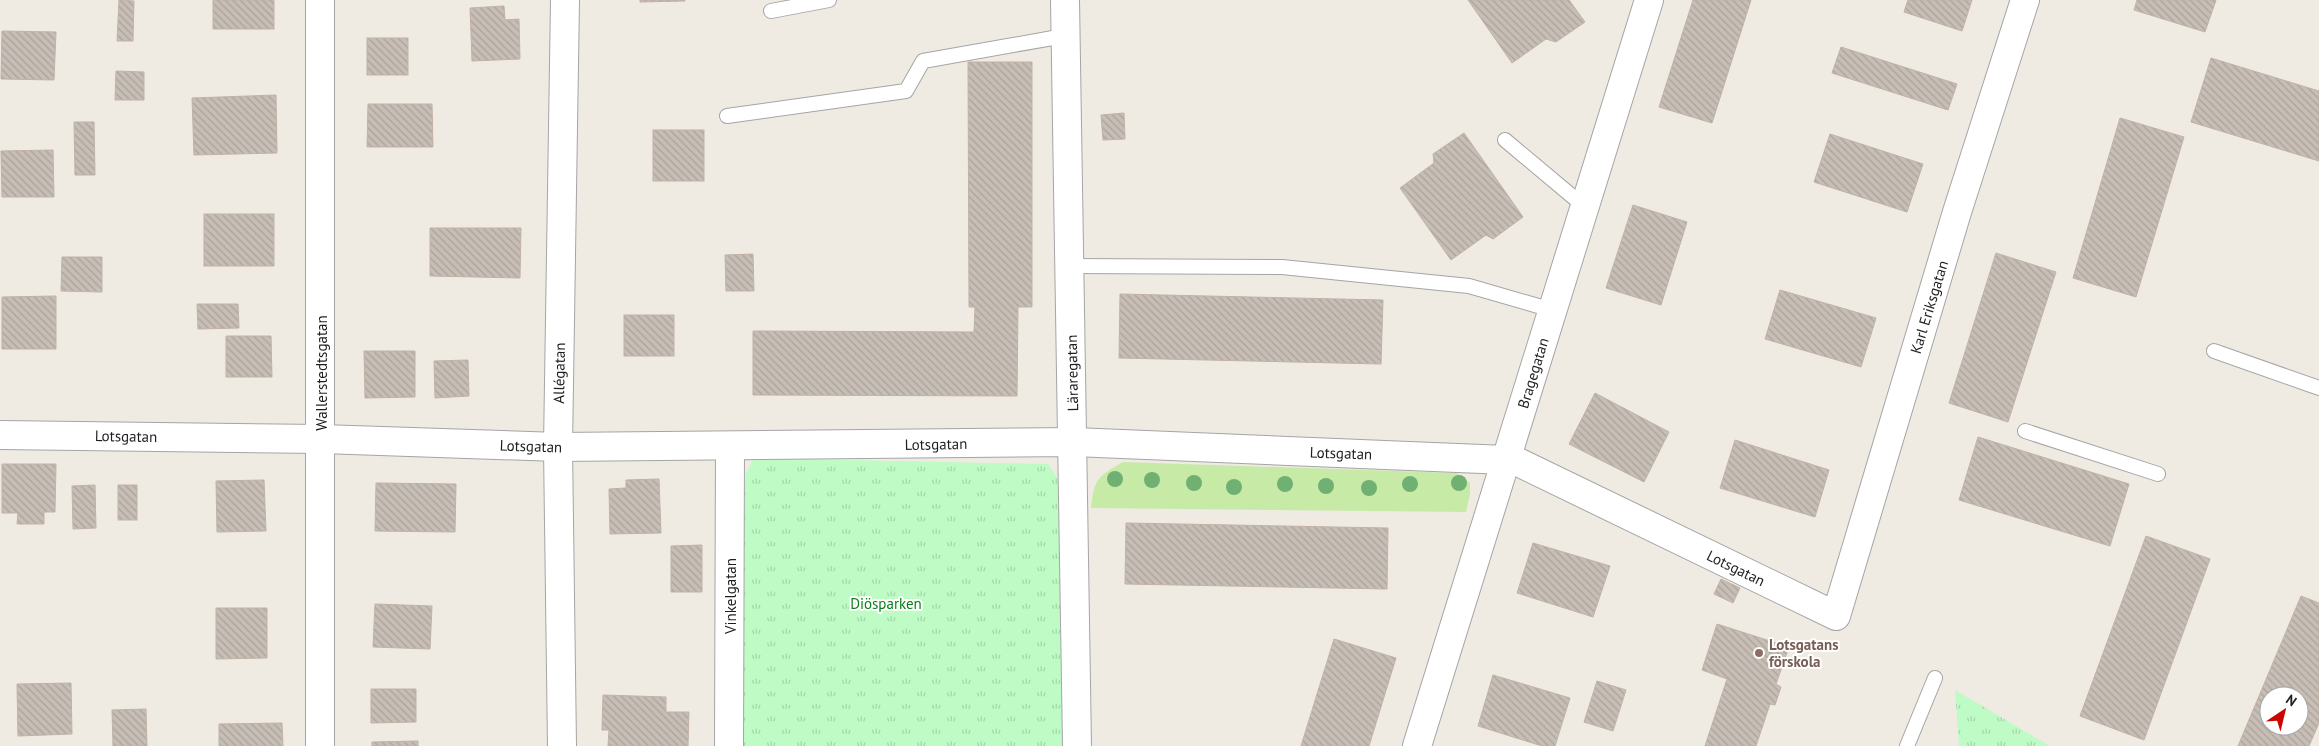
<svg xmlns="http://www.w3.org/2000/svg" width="2319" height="746" viewBox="0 0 2319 746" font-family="'PT Sans',sans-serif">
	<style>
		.grass { fill: #c7eba7 }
		.park { fill: url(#park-tufts) }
		.building { fill: url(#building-back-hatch); stroke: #c1b2a5; fill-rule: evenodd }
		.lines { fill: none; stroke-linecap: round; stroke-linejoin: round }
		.lane-casing { stroke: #a5a5a5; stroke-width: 16 }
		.street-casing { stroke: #a5a5a5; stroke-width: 30 }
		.lane { stroke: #fff; stroke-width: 14 }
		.street { stroke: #fff; stroke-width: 28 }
		.tree { fill: #70b072 }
		.education-dot { fill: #8d6e63; stroke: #fff; stroke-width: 2 }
		.labels { text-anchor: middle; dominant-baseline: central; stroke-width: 4; stroke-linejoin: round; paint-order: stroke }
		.street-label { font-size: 15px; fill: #1e1e1e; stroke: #fff }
		.park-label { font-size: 15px; fill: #087f15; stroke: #fff }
		.education-label { font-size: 15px; font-weight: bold; fill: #785e54; stroke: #fff; text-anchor: start }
	</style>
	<defs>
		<pattern id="park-tufts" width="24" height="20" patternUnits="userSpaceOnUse" patternTransform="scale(1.25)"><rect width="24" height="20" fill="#befbc5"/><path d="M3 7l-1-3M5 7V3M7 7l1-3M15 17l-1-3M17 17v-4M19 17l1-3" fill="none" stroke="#a3d7a9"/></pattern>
		<pattern id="building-back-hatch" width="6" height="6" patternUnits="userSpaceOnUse" patternTransform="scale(1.25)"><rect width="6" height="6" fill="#c7beb6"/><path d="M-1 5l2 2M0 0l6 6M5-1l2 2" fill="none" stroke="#aaa39c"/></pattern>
	</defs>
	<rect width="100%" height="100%" fill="#efebe3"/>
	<!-- grass -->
	<path class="grass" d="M1123 462 1457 473 1470 483V494L1466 512 1091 508C1094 479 1097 477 1123 462Z"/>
	<!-- park -->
	<g class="park">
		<path d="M754 458 1048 464 1058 479 1063 746H741V507L746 473Z"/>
		<path d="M1955 690 2050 746H1959Z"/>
	</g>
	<!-- building -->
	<g class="building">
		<path d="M119 0 134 1 133 41H117Z"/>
		<rect x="213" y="0" width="61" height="29"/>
		<path d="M640 0H685V1L640 2Z"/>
		<path d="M1468 0H1569L1585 22 1556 42 1546 39 1512 63Z"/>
		<path d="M1693 0H1751L1712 123 1659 107Z"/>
		<path d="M1908 0H1972L1962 31 1904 12Z"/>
		<path d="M2137 0H2216L2205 32 2134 10Z"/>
		<path d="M504 6 505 20 519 19 520 59 472 61 470 8Z"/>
		<path d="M2 31 56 32 54 80 1 79Z"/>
		<rect x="367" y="38" width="41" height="37"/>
		<path d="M1841 47 1957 84 1948 110 1832 73Z"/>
		<path d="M2211 58 2319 91V161L2191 122Z"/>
		<path d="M968 62H1032V307H1018L1017 396 753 395V331L974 332 975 307H969Z"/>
		<path d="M116 71 144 72V100H115Z"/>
		<path d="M276 95 277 153 194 155 192 98Z"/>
		<path d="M368 104H432L433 147H367Z"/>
		<path d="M1124 113 1125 139 1103 140 1101 115Z"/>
		<path d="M2120 118 2184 137 2136 297 2073 278Z"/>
		<path d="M74 122H94L95 175H75Z"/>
		<rect x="653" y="130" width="51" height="51"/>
		<path d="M1464 133 1523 217 1493 239 1486 235 1451 260 1400 188 1434 163 1433 154Z"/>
		<path d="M1830 134 1923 164 1907 212 1814 182Z"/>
		<path d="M53 150 54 197H2L1 151Z"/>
		<path d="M1633 205 1687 222 1661 305 1606 288Z"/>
		<rect x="204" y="214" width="70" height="52"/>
		<path d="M430 228H521L520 278 430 276Z"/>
		<path d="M1996 253 2056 272 2008 422 1949 403Z"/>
		<path d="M753 254 754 291H726L725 255Z"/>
		<path d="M62 257H102V292L61 291Z"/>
		<path d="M1780 290 1876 318 1861 367 1765 339Z"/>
		<path d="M1120 294 1383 300 1381 364 1119 358Z"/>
		<path d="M56 296V349H2V297Z"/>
		<path d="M197 304H238L239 328 198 329Z"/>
		<rect x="624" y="315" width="50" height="41"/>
		<path d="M226 336H271L272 377H226Z"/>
		<path d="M364 351H415V397L365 398Z"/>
		<path d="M468 360 469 396 435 398 434 361Z"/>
		<path d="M1595 393 1669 432 1644 482 1569 444Z"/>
		<path d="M1978 437 2129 484 2110 546 1959 500Z"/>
		<path d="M1735 440 1829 470 1815 517 1720 488Z"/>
		<path d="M2 464H56L55 512H44V524H17L18 513H2Z"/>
		<path d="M659 479 661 533 610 534 609 489 626 488V480Z"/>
		<path d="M264 480 266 531 217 532 216 481Z"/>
		<path d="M376 483 456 484 455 532 375 531Z"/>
		<path d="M95 485 96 528 73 529 72 486Z"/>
		<rect x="118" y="485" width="19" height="35"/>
		<path d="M1126 523 1388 528 1387 589 1125 584Z"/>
		<path d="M2146 536 2210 559 2144 740 2080 716Z"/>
		<path d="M1533 543 1610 566 1593 617 1517 593Z"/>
		<path d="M702 545V592H671V546Z"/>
		<path d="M1721 579 1740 588 1733 603 1714 594Z"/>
		<path d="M2301 596 2319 603V723L2309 746H2238ZM2269 696H2299V726H2269Z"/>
		<path d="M375 604 432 606 430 649 373 647Z"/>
		<path d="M216 608H267V658L216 659Z"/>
		<path d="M1717 624 1789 647 1776 684 1781 687 1775 705 1770 704 1756 746H1705L1727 679 1702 670Z"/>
		<path d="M1334 639 1396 658 1369 746H1301Z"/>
		<path d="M1493 675 1570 698 1555 746H1542L1478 726Z"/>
		<path d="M1597 681 1626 690 1613 731 1584 722Z"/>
		<path d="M71 683 72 734 18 736 17 684Z"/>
		<path d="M371 689H416V722L371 723Z"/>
		<path d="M603 695 666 697V712H689L688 746H608L609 730H602Z"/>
		<path d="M146 709 147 746H113L112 710Z"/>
		<path d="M282 723 283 746H219V724Z"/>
		<path d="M418 741V746H372V742Z"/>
	</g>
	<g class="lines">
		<defs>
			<g id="lane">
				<path d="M771 11 829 0"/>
				<path d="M727 116 906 91 923 61 1064 36"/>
				<path d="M1505 140 1585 207"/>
				<path d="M1070 266 1282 267 1469 286 1552 310"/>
				<path d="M2214 351 2319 388"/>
				<path d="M2025 431 2158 474"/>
				<path d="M1907 746 1935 678"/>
			</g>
			<g id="street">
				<path d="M1065 0 1077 746"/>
				<path d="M0 435 322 439 558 447 1074 442 1506 460 1518 462 1836 616 1957 212 2025 0"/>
				<path d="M320 746V0"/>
				<path d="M562 746 558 447 565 0"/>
				<path d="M729 746 730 446"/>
				<path d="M1417 746 1649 0"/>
			</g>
		</defs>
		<!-- lane casing -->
		<use href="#lane" class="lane-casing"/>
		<!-- street casing -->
		<use href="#street" class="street-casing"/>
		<!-- lane -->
		<use href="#lane" class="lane"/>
		<!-- street -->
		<use href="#street" class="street"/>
	</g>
	<!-- trees -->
	<g class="tree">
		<circle cx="1115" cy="479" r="8"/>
		<circle cx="1152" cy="480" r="8"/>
		<circle cx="1194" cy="483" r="8"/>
		<circle cx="1459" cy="483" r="8"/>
		<circle cx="1285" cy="484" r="8"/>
		<circle cx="1410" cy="484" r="8"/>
		<circle cx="1326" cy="486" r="8"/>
		<circle cx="1234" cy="487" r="8"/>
		<circle cx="1369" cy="488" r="8"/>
	</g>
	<!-- markers -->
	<circle class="education-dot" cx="1759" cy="653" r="5"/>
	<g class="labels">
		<!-- street labels -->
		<g class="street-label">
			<text transform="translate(1929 307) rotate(-73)">Karl Eriksgatan</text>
			<text transform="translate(321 373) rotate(-90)">Wallerstedtsgatan</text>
			<text transform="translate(559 373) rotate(-89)">Allégatan</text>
			<text transform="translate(1072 373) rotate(-91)">Läraregatan</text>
			<text transform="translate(1533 373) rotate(-73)">Bragegatan</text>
			<text transform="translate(126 436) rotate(1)">Lotsgatan</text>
			<text transform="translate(936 444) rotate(-1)">Lotsgatan</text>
			<text transform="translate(531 446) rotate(2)">Lotsgatan</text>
			<text transform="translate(1341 453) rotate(2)">Lotsgatan</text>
			<text transform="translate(1736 568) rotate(26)">Lotsgatan</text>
			<text transform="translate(730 596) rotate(-90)">Vinkelgatan</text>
		</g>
		<!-- park labels -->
		<g class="park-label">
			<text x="886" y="603">Diösparken</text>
		</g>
		<!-- education labels -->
		<g class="education-label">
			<text x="1769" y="644">Lotsgatans<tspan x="1769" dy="17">förskola</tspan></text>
		</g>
	</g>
	<!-- north arrow -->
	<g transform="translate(2284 711) rotate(35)"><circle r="24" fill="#ffffff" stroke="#a5a5a5"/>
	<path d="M0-4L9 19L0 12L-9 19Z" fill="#cb0500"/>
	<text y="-8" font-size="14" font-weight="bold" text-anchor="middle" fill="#1e1e1e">N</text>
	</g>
</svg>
